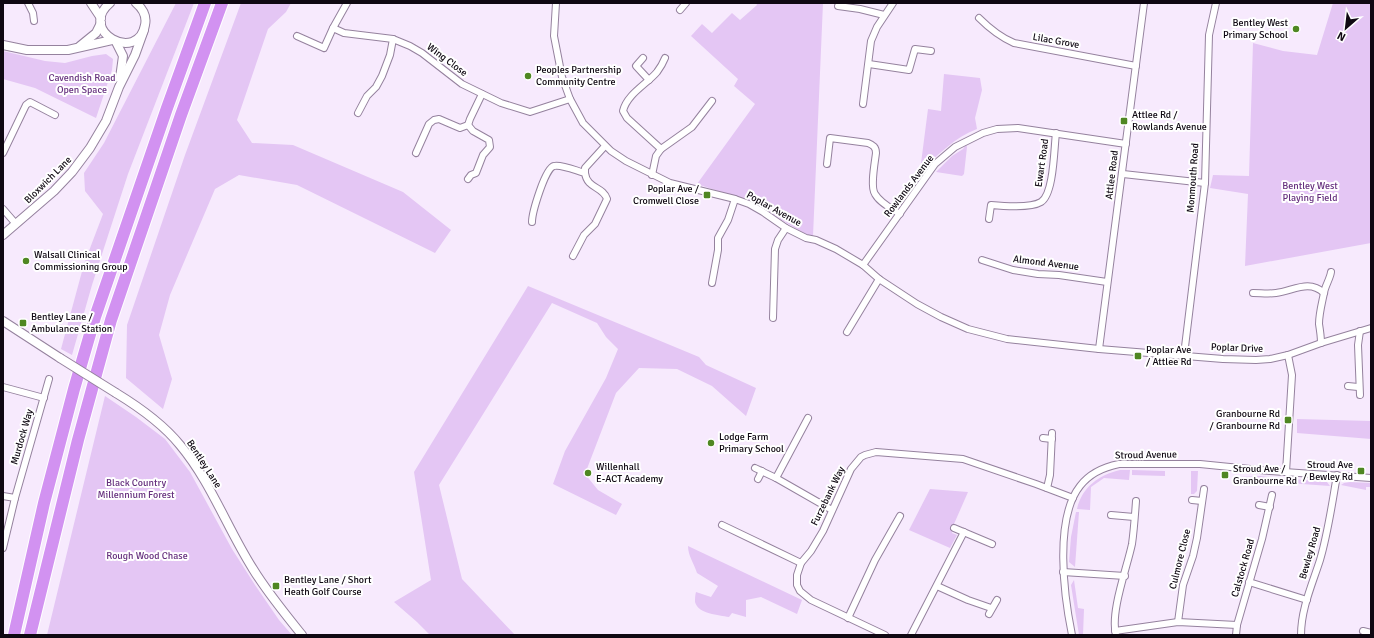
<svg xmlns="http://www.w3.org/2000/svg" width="1374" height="638" viewBox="0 0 1374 638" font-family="Signika,sans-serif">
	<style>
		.green { fill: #e4c6f4 }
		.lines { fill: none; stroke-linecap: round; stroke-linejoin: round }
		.minor-casing { stroke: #95829e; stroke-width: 8 }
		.tertiary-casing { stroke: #95829e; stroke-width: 10 }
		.motorway-casing { stroke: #fff; stroke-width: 14 }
		.minor { stroke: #fff; stroke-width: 6 }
		.tertiary { stroke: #fff; stroke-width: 8 }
		.motorway { stroke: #d292f1; stroke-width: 12 }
		.tertiary-bridge-casing { stroke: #95829e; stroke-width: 10; stroke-linecap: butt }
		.tertiary-bridge { stroke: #fff; stroke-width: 8 }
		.poi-dot { fill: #4f8722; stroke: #fff; stroke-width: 1.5 }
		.labels { text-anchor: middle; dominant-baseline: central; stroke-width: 4; stroke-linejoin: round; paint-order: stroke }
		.poi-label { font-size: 10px; fill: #0f0812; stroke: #fff; text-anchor: start }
		.street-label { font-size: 10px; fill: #0f0812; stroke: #fff }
		.park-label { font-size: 10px; fill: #66307e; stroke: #fff }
	</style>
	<rect width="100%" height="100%" fill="#f7eafd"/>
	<!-- green -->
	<g class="green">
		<path d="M176 3H194L128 174 92 285 72 355 61 349 84 264 103 214 85 191 84 173 104 143Z"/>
		<path d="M241 3H291L286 12 268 29 237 120 252 143 293 145 403 192 451 230 435 253 297 185 239 175 215 189 170 295 159 335 172 379 163 409 126 378 127 325 185 155Z"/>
		<path d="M756 3H823L813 236 803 233 756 204 697 184 755 104 734 86 738 79 691 36 702 24 712 33 732 13 740 20 757 5Z"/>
		<path d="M1333 3H1371V243L1245 266 1248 194 1210 188 1213 175 1249 176 1253 43 1283 51 1317 55Z"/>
		<path d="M3 51 45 61 65 63 92 56 106 54 113 59 112 70 96 118 35 88 3 79Z"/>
		<path d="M944 74 980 78 982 90 975 118 977 129C955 137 937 156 920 171L928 109 941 111Z"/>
		<path d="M966 145 967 147 964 174 962 176 936 172 952 156 963 149Z"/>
		<path d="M528 286 699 357 706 365 756 388 746 416 712 386 677 369 639 368 616 393 585 474 598 490 622 504 616 515 553 484 565 451 606 378 618 349 606 337 597 323 552 303 439 485 462 579 515 635H430L417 622 394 602 431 580 414 472Z"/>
		<path d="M105 396 136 417 165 439 190 472 232 549 255 585 279 620 292 635H47Z"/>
		<path d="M1297 419 1371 421V439L1297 433Z"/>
		<path d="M1120 470H1130L1129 480 1104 478 1091 487 1090 510 1077 509C1082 487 1099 475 1120 470Z"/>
		<path d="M1132 470 1165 471V476L1132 475Z"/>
		<path d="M1191 471H1198L1197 491 1194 494H1191Z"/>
		<path d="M1260 476 1268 477 1267 485 1240 478V477Z"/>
		<path d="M1274 478 1320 481 1327 482 1330 486 1274 482Z"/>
		<path d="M1350 482 1371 483V487H1366V490L1341 485 1344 483Z"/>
		<path d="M930 489 968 492 954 524 952 533 957 535 950 548 909 530Z"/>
		<path d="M1076 512H1079L1075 567 1069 562 1071 537Z"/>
		<path d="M688 546 802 600 797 614 761 597 746 600V617L732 613 729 617C719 615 698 614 695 602 695 599 695 595 696 592L711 597 718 586 697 573C694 563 688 556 688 546Z"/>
		<path d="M1074 580 1078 608 1084 609 1083 635H1079L1071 585Z"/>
	</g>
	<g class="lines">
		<defs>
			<g id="minor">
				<path d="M28 3 33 13 34 21"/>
				<path d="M556 3 554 36 562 77 570 99 583 123 611 151 626 161 670 183 735 199 749 204 763 212 786 228 806 238 816 240 836 249 863 265 879 279 917 304 941 317 968 329 1007 339 1099 349 1223 359 1256 360 1270 359 1288 355 1321 343 1371 328"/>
				<path d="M838 6 860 9 884 15"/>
				<path d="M680 10 686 3"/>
				<path d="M979 18C990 29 1000 37 1014 43L1136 66"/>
				<path d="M333 28 347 3"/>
				<path d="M297 36 324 48 333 28 344 33 393 39 410 46 422 53 462 84 501 103 530 112 570 99"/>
				<path d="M643 58 636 66 649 80"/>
				<path d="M665 58C663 63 660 68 657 72 647 84 627 94 623 111L627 118 661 149 692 127 712 101"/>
				<path d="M869 64 909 70 915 49 931 51"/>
				<path d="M863 104 871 41 877 27 893 3"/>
				<path d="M358 113 367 96 376 87 382 76 390 55 393 39"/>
				<path d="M468 125 470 119 482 94"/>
				<path d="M3 153 26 105 30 102 55 115"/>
				<path d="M416 153 429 124 434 120 439 119 460 128 468 125 473 131 489 140 490 147 483 155 476 173 471 175 468 179"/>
				<path d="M827 164 830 138 868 143C873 145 876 147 876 153 875 162 870 187 875 194 880 203 892 209 900 214"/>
				<path d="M585 173V168L605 146"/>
				<path d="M1123 174 1205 183"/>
				<path d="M652 175 656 156 661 149"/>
				<path d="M3 209 16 224"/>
				<path d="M989 219 991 205C1002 206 1031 208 1041 202 1054 194 1054 148 1056 133"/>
				<path d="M532 222C532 213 545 168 554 166 561 164 577 171 585 173 587 189 603 186 607 199L595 224 584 235 573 256"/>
				<path d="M982 260 1013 270 1038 274 1059 275 1107 282"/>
				<path d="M863 265 935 164 955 147 983 133 997 129 1018 128 1126 144"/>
				<path d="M712 283 718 250V238L728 220 735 199"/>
				<path d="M1253 293C1261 293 1268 294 1276 293 1293 291 1309 279 1324 293"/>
				<path d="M773 318 775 249 778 240 786 228"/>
				<path d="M847 332 879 279"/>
				<path d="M1321 343C1321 337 1320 330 1319 324 1319 314 1322 303 1324 293 1325 286 1330 279 1331 272"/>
				<path d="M1099 349 1144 3"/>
				<path d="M1184 355 1205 183 1209 35 1216 3"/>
				<path d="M1348 386 1358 387"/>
				<path d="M3 387 44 398"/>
				<path d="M1360 395 1358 345 1360 331"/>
				<path d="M808 418 776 478 832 510"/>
				<path d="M1043 438 1052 439"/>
				<path d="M755 468 776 478"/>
				<path d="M1286 472 1292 375 1288 355"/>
				<path d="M758 479 762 471"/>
				<path d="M1047 488 1050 475 1052 433"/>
				<path d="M3 496 15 498"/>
				<path d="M1192 500 1202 501"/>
				<path d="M1259 505 1270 507"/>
				<path d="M1111 515 1134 517"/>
				<path d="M722 525 801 563"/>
				<path d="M954 528 992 544"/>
				<path d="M3 548 15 498 49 379"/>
				<path d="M1063 572 1125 576"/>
				<path d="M1249 582 1307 600"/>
				<path d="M937 586 968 600 991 608"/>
				<path d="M989 614 997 600"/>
				<path d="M848 618 875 560 900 516"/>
				<path d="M1178 622 1183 585 1193 556 1197 538 1204 489"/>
				<path d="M1115 631 1178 622 1237 625"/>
				<path d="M1363 631 1371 633"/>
				<path d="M885 635 811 600 800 591 797 585V575L801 563 811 551 823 531 851 469 861 457 865 455 876 452 963 459 1036 484 1073 498"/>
				<path d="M911 635 964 532"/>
				<path d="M1072 635C1064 596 1054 519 1080 486 1090 473 1104 467 1119 464H1200L1270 471 1371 478"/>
				<path d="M1116 635C1110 612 1127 568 1132 544 1134 530 1135 515 1136 501"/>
				<path d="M1236 635 1237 625 1262 539 1272 495"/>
				<path d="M1301 635C1301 609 1312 585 1320 560 1328 533 1332 504 1337 475"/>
			</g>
			<g id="tertiary">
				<path d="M91 3 101 18"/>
				<path d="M110 3C77 31 138 64 145 25 147 16 143 9 136 3"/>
				<path d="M116 42 123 56 120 78"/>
				<path d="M3 45 27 50H68L112 40"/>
				<path d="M80 46 96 33 101 23"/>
				<path d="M3 235 54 191 72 172 90 148 106 121 119 87 135 55 144 30"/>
				<path d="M3 321 60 358"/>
				<path d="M116 393C139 407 163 424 180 445 211 482 227 528 253 569 267 592 285 614 302 635"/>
			</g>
			<g id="motorway">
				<path d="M14 635 44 503 74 389 95 317 167 108 205 3"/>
				<path d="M30 635 78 440 111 320 181 115 222 3"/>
			</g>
		</defs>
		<!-- minor casing -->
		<use href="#minor" class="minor-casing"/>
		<!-- tertiary casing -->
		<use href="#tertiary" class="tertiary-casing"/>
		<!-- motorway casing -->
		<use href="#motorway" class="motorway-casing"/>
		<!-- minor -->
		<use href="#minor" class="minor"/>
		<!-- tertiary -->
		<use href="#tertiary" class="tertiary"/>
		<!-- motorway -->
		<use href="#motorway" class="motorway"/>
		<defs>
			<path id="tertiary-bridge" d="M60 358 116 393"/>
		</defs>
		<!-- tertiary-bridge casing -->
		<use href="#tertiary-bridge" class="tertiary-bridge-casing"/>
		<!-- tertiary-bridge -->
		<use href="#tertiary-bridge" class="tertiary-bridge"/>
	</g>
	<!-- markers -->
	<g class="poi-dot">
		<circle cx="1296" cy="29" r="4"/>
		<circle cx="528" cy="76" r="4"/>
		<rect x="1120" y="117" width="8" height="8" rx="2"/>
		<rect x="703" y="191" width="8" height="8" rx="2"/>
		<circle cx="26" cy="261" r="4"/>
		<rect x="19" y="319" width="8" height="8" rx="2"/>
		<rect x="1134" y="352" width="8" height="8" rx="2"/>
		<rect x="1284" y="416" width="8" height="8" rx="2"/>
		<circle cx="711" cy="443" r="4"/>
		<rect x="1357" y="467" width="8" height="8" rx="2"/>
		<circle cx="588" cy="473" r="4"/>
		<rect x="1221" y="471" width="8" height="8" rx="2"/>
		<rect x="272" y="582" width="8" height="8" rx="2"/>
	</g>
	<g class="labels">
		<!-- poi labels -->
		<g class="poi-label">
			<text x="1288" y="23" text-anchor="end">Bentley West<tspan x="1288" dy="12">Primary School</tspan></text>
			<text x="536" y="70">Peoples Partnership<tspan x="536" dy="12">Community Centre</tspan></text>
			<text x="1132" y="115">Attlee Rd /<tspan x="1132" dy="12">Rowlands Avenue</tspan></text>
			<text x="699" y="189" text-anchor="end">Poplar Ave /<tspan x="699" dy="12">Cromwell Close</tspan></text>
			<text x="34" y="255">Walsall Clinical<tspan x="34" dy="12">Commissioning Group</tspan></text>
			<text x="31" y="317">Bentley Lane /<tspan x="31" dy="12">Ambulance Station</tspan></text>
			<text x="1146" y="350">Poplar Ave<tspan x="1146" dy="12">/ Attlee Rd</tspan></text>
			<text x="1280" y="414" text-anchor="end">Granbourne Rd<tspan x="1280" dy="12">/ Granbourne Rd</tspan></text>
			<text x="719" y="437">Lodge Farm<tspan x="719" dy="12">Primary School</tspan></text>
			<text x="1353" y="465" text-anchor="end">Stroud Ave<tspan x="1353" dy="12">/ Bewley Rd</tspan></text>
			<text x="596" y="467">Willenhall<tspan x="596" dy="12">E-ACT Academy</tspan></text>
			<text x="1233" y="469">Stroud Ave /<tspan x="1233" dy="12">Granbourne Rd</tspan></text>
			<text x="284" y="580">Bentley Lane / Short<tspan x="284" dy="12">Heath Golf Course</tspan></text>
		</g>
		<!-- street labels -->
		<g class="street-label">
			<text transform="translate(1056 41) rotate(10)">Lilac Grove</text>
			<text transform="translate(447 60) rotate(37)">Wing Close</text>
			<text transform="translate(1042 163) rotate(-82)">Ewart Road</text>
			<text transform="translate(1112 175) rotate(-83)">Attlee Road</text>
			<text transform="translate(1193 178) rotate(-86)">Monmouth Road</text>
			<text transform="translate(48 180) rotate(-45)">Bloxwich Lane</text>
			<text transform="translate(909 186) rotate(-53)">Rowlands Avenue</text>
			<text transform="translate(774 209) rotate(29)">Poplar Avenue</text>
			<text transform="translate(1046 263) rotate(7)">Almond Avenue</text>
			<text transform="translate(1237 348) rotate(2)">Poplar Drive</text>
			<text transform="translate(22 437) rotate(-74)">Murdock Way</text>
			<text transform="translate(1146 455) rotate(-1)">Stroud Avenue</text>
			<text transform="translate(204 464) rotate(57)">Bentley Lane</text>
			<text transform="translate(828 496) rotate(-64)">Furzebank Way</text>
			<text transform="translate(1310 553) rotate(-74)">Bewley Road</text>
			<text transform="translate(1180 559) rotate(-76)">Culmore Close</text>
			<text transform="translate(1243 568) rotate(-74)">Calstock Road</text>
		</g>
		<!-- park labels -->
		<g class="park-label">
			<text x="82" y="78">Cavendish Road<tspan x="82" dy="12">Open Space</tspan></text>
			<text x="1310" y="186">Bentley West<tspan x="1310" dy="12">Playing Field</tspan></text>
			<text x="136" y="483">Black Country<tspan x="136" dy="12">Millennium Forest</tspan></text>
			<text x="147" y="556">Rough Wood Chase</text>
		</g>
	</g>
	<!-- border -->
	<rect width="1374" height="638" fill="none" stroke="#0f0812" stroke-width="8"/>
	<!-- north arrow -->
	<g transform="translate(1346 28) rotate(208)" stroke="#ffffff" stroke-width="3" paint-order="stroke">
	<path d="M0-3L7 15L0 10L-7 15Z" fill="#0f0812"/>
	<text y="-6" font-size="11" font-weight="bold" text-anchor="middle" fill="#0f0812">N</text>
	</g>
</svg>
